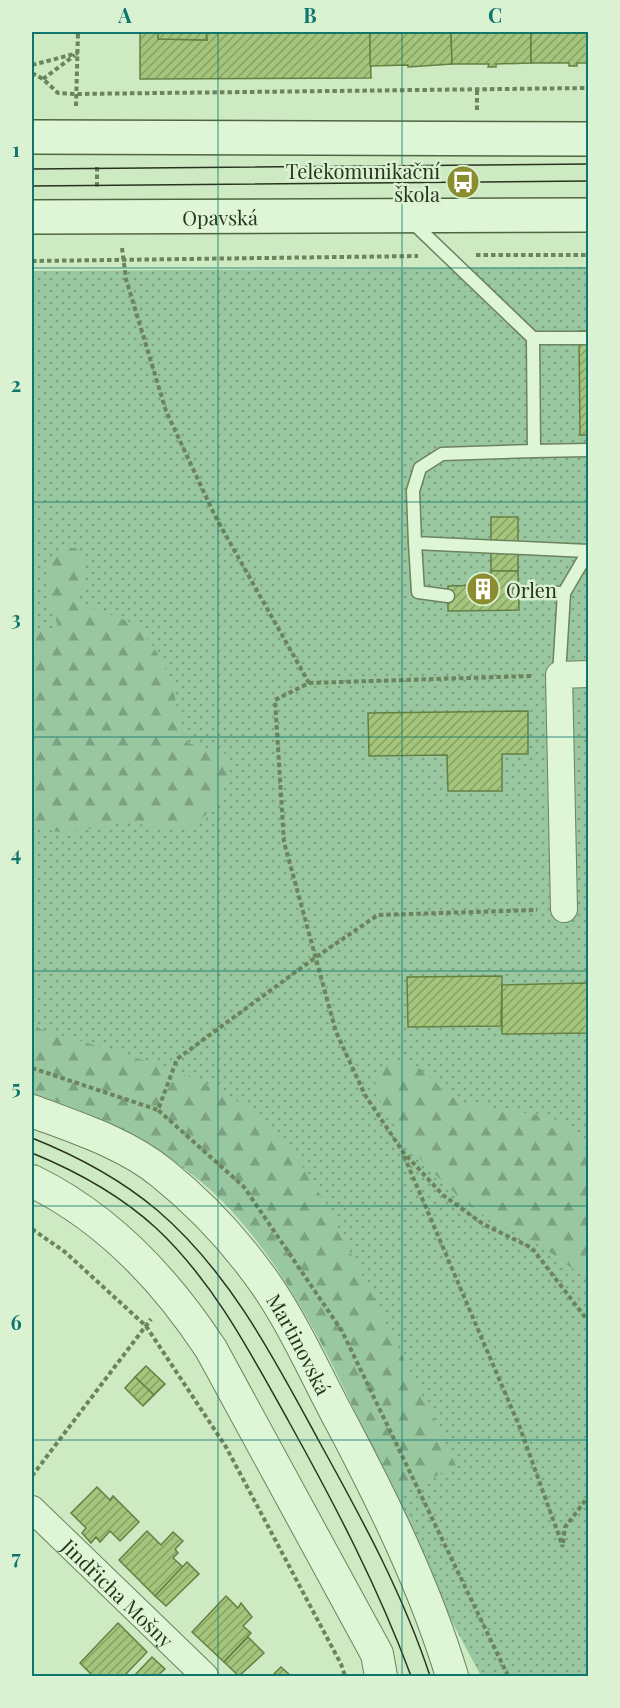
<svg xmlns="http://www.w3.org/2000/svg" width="620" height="1708" viewBox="0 0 620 1708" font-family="'Playfair Display',serif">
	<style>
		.grass { fill: url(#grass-dots) }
		.forest { fill: url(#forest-firs) }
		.building { fill: url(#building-hatch); stroke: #658043; stroke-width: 1.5 }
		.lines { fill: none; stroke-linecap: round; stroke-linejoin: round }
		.service-casing { stroke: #6c835c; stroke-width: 15 }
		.minor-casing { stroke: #6c835c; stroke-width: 28 }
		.tertiary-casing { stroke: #6c835c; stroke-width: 34 }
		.secondary-casing { stroke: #50653f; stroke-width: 36 }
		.path { stroke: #6c835c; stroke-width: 4; stroke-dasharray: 4.5 3; stroke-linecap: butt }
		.service { stroke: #def6d6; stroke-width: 12 }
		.minor { stroke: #def6d6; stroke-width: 26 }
		.tertiary { stroke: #def6d6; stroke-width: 32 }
		.secondary { stroke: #def6d6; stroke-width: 33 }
		.tram { stroke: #29341e; stroke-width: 1.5 }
		.grid { fill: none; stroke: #0f766e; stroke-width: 1.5; stroke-opacity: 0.55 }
		.labels { text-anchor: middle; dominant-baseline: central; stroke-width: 5; stroke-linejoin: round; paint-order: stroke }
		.poi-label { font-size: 20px; fill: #29341e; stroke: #daf2d2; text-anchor: end }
		.street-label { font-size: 20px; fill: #29341e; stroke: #daf2d2 }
		.neatline { fill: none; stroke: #0f766e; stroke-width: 2 }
		.grid-label { font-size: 20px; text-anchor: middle; font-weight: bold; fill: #0f766e }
	</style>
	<defs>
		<pattern id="grass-dots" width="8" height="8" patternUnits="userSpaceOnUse" patternTransform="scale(1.5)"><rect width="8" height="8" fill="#98c7a0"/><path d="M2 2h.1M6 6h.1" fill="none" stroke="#7ca282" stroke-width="1.8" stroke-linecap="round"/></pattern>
		<pattern id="forest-firs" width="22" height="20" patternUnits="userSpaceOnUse" patternTransform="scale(1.5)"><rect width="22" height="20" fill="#98c7a0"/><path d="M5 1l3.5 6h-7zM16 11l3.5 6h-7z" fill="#7ca282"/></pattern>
		<pattern id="building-hatch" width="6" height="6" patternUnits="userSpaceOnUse" patternTransform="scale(1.5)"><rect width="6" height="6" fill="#a4c57c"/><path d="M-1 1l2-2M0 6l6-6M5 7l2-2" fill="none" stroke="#86a165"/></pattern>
	</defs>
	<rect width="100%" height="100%" fill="#cdeac3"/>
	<!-- grass -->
	<path class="grass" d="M588 267V1676H481C465 1645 446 1613 431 1580 373 1457 311 1274 206 1186 152 1140 98 1115 32 1093V271Z"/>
	<!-- forest -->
	<g class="forest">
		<path d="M61 548H75L84 556 85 574 79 600C92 613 125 614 141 631 152 643 165 665 170 680 178 701 176 720 188 743L227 754C240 775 210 820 187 827 165 833 145 822 123 823 92 825 58 845 32 819V628L49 633 56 631C61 619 51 611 48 600 46 587 46 574 47 561Z"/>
		<path d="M32 1021 40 1029C103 1049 189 1068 243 1105 304 1148 335 1222 368 1287 398 1346 427 1406 456 1466L395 1496C335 1373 281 1228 160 1150 119 1124 77 1108 32 1093Z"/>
		<path d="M398 1061C436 1068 431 1089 463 1103L551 1117C567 1126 580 1137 588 1154V1280C569 1266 549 1251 529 1238 513 1229 495 1224 480 1213 446 1189 373 1119 375 1075L384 1066Z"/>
	</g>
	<!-- building -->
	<g class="building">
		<path d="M140 32H158V39L207 40 206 32H370L371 78 140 79Z"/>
		<path d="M158 32H206L207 40 158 39Z"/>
		<path d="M370 32H451L452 64 408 67V65L370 66Z"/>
		<path d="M451 32H531V63L496 64V67H488L489 64H452Z"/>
		<path d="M531 32H588V63H577V66H569V63H531Z"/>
		<path d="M579 331H588V435H580Z"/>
		<rect x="491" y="517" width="27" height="54"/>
		<path d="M491 571H518L519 610 448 611V586L492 585Z"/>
		<path d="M528 711V754H502V791H448L447 755 369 756 368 713Z"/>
		<path d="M502 976 501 1026 408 1027 407 977Z"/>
		<path d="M588 983V1033L502 1034V985Z"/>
		<path d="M146 1366 165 1384 154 1395 135 1377Z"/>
		<path d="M135 1377 154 1395 143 1406 125 1388Z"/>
		<path d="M97 1487 110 1500 113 1496 139 1522 120 1541 110 1531 100 1542 96 1537 91 1543 82 1533 86 1528 71 1513Z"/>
		<path d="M147 1531 161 1545 173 1532 183 1541 175 1549 178 1553 173 1558 184 1568 155 1596 119 1560Z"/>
		<path d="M187 1562 199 1574 166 1606 155 1596Z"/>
		<path d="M226 1596 238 1608 241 1603 252 1617 243 1626 251 1633 224 1662 192 1632Z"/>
		<path d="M118 1623 147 1652 124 1676H93L80 1663Z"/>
		<path d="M248 1637 264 1653 239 1676 224 1662Z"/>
		<path d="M152 1657 165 1669 157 1676H134Z"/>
		<path d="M281 1667 291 1676H272Z"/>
	</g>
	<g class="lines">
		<defs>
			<g id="service">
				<path d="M411 221 533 338 534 451 588 450"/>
				<path d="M533 338H588"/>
				<path d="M534 451 442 454 420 468 413 491 415 543 588 551"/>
				<path d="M415 543 418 592 448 596"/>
				<path d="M519 592 564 593"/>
				<path d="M559 675 564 593 588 552"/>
			</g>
			<g id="minor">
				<path d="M564 909 559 675 588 674"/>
				<path id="s1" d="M32 1509 205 1676"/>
			</g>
			<g id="tertiary">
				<path id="s2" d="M32 1111C77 1128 125 1143 162 1173 203 1206 238 1244 267 1286 295 1327 316 1375 339 1418 383 1501 425 1587 452 1676"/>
				<path d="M32 1181C108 1218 165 1279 211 1349L377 1654 381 1676"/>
			</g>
			<g id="secondary">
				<path d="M32 137 588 139"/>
				<path id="s3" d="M32 217 588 215"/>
			</g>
		</defs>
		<!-- service casing -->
		<use href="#service" class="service-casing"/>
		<!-- minor casing -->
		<use href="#minor" class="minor-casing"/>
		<!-- tertiary casing -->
		<use href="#tertiary" class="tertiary-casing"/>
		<!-- secondary casing -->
		<use href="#secondary" class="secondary-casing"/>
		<!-- path -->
		<g class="path">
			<path d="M32 65 78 53"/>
			<path d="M32 73 43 79 58 93 75 94 588 88"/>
			<path d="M43 79 75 55"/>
			<path d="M76 106 78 32"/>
			<path d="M477 110V89"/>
			<path d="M97 167V187"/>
			<path d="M122 248 126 279 166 411 215 516 309 683 275 700 284 842 336 1032 365 1095 403 1152 443 1195 483 1224 532 1248 588 1321"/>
			<path d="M476 255H588"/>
			<path d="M32 261 418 256"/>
			<path d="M309 683 531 676"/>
			<path d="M32 1068 158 1110"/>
			<path d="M404 1156 520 1428 563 1547"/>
			<path d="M32 1229 65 1252 146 1326 226 1447 341 1664 345 1676"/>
			<path d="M32 1476 151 1319"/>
			<path d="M563 1543 565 1527 588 1497"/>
			<path d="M508 1676 342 1331 244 1187 158 1110 177 1059 316 957 378 915 537 910"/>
		</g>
		<!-- service -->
		<use href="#service" class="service"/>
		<!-- minor -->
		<use href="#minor" class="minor"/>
		<!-- tertiary -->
		<use href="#tertiary" class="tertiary"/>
		<!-- secondary -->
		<use href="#secondary" class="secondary"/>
		<!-- tram -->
		<g class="tram">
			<path d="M32 169 588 164"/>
			<path d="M32 186 588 181"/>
			<path d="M32 1138C77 1156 119 1178 157 1210 230 1272 275 1360 320 1443 362 1519 403 1594 430 1676"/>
			<path d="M32 1153C76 1171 120 1195 156 1228 214 1282 251 1354 289 1422 335 1505 378 1587 411 1676"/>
		</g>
	</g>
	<!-- grid -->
	<path class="grid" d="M218 32V1676M402 32V1676M32 268H588M32 502H588M32 737H588M32 971H588M32 1206H588M32 1440H588"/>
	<!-- icons -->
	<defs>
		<symbol id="bus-disc" viewBox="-11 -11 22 22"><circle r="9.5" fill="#8a8d30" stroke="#daf2d2"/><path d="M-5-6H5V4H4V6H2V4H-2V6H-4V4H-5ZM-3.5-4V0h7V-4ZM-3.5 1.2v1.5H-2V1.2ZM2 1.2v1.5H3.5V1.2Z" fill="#fff"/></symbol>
		<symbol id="building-disc" viewBox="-11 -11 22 22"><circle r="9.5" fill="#8a8d30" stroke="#daf2d2"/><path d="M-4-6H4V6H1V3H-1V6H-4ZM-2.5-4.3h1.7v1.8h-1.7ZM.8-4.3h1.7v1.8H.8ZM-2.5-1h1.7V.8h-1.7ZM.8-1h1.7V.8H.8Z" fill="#fff"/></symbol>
	</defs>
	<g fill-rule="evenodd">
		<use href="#bus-disc" x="444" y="163" width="38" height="38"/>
		<use href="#building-disc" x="464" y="570" width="38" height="38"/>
	</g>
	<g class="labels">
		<!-- poi labels -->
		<g class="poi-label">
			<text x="440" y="170">Telekomunikační<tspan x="440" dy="23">škola</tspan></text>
			<text x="506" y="589" text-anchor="start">Orlen</text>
		</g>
		<!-- street labels -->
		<g class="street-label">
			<text stroke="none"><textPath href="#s3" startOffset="188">Opavská</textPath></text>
			<text stroke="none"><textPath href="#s2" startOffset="366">Martinovská</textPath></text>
			<text stroke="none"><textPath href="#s1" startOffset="120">Jindřicha Mošny</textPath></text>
		</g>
	</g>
	<!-- border -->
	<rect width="620" height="1708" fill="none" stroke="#daf2d2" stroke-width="66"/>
	<rect x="33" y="33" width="554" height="1642" class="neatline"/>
	<g class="grid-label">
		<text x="125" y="23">A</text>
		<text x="310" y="23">B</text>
		<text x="495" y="23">C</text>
		<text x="16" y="157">1</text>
		<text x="16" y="392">2</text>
		<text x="16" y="626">3</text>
		<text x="16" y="861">4</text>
		<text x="16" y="1095">5</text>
		<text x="16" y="1330">6</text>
		<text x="16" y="1565">7</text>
	</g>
</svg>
